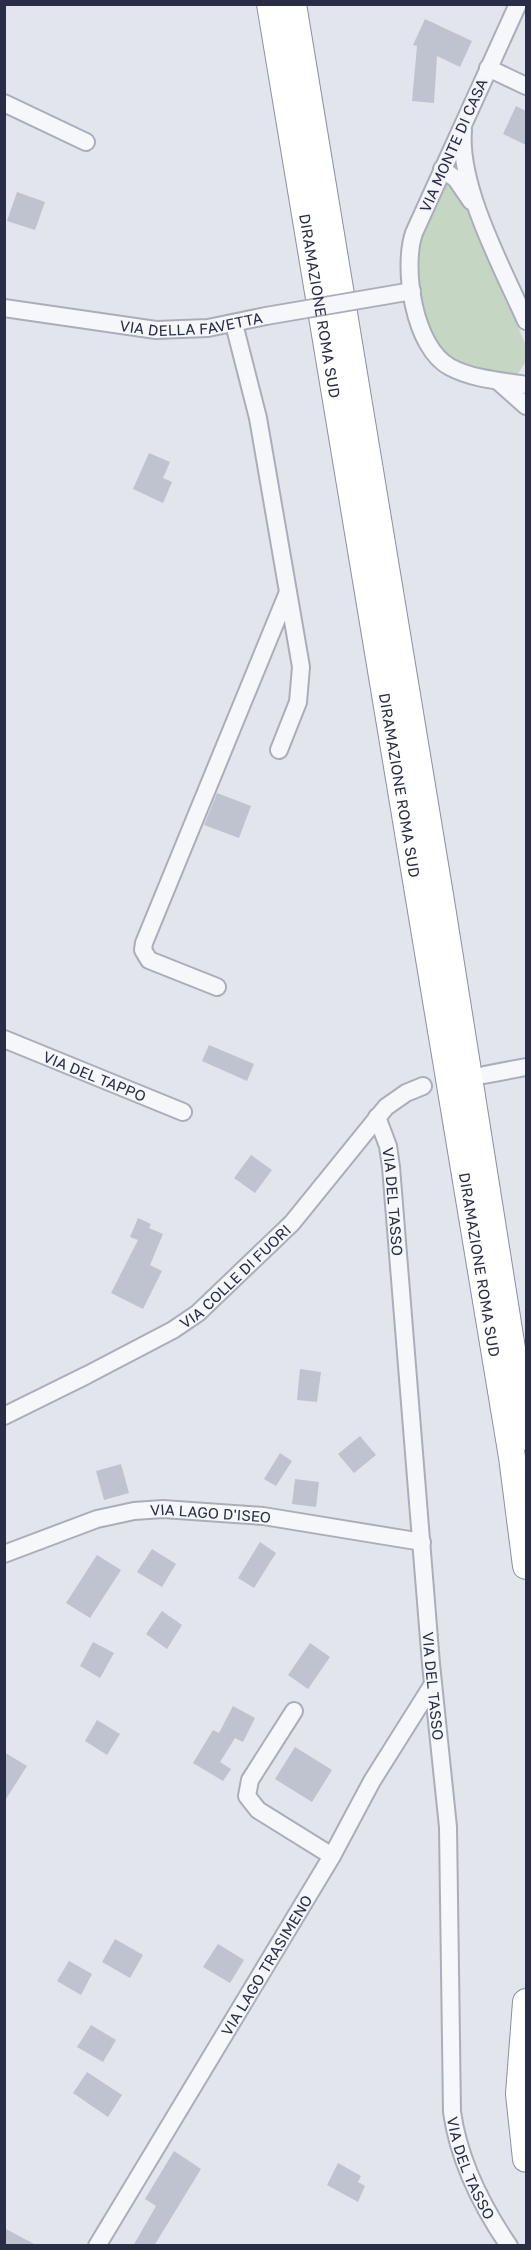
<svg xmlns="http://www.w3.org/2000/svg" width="531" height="2250" viewBox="0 0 531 2250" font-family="'Golos Text',sans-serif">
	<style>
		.green { fill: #c5d6c3 }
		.building { fill: #bfc3cf }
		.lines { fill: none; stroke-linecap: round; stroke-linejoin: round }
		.minor-casing { stroke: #abaeba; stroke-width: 20 }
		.highway-casing { stroke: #898fa4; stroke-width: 28 }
		.minor { stroke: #f6f7fa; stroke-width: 16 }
		.highway { stroke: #fff; stroke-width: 26 }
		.minor-bridge-casing { stroke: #abaeba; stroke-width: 20; stroke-linecap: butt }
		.minor-bridge { stroke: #f6f7fa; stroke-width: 16 }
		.labels { text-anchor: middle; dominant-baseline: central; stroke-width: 4.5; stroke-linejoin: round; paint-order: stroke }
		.street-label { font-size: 15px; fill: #292e46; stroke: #f3f4f9 }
	</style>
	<rect width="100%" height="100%" fill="#e3e5ec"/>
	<!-- green -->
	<path class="green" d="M446 177 461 195 470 212 526 346 525 363 517 375C502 375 462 369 450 360 428 344 411 271 418 245 424 222 437 199 446 177Z"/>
	<!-- building -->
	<g class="building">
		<path d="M425 19 472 41 460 67 437 56 434 103 412 101 417 46 413 45Z"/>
		<path d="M516 106 526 111V145L503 134Z"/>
		<path d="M17 192 45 202 35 230 7 221Z"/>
		<path d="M149 453 170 462 163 478 172 482 163 503 133 489Z"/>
		<path d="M217 793 251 806 239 838 204 825Z"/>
		<path d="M209 1045 254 1064 247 1081 202 1061Z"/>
		<path d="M251 1155 272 1170 255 1193 234 1178Z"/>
		<path d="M138 1218 151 1224 149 1228 163 1234 150 1265 162 1271 143 1309 111 1293 138 1240 130 1237Z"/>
		<path d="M300 1369 321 1372 317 1402 297 1400Z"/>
		<path d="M360 1436 376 1455 354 1473 338 1454Z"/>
		<path d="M280 1453 292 1461 276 1486 264 1479Z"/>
		<path d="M121 1464 129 1493 104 1500 96 1471Z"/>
		<path d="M295 1479 319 1482 316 1507 292 1504Z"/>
		<path d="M260 1542 276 1553 254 1588 238 1578Z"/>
		<path d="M152 1549 176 1564 162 1587 137 1572Z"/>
		<path d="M97 1555 121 1570 90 1618 66 1603Z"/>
		<path d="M162 1611 182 1625 167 1649 146 1634Z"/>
		<path d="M93 1642 114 1653 100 1678 80 1666Z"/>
		<path d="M310 1643 330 1657 308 1689 288 1675Z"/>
		<path d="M233 1706 255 1718 243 1742 235 1738 220 1762 231 1769 223 1781 193 1763 213 1730 219 1733Z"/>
		<path d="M97 1720 120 1734 107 1755 85 1741Z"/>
		<path d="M295 1747 332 1770 312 1802 275 1779Z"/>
		<path d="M4 1752 27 1766 4 1802Z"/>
		<path d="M115 1939 143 1955 130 1978 102 1962Z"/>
		<path d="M218 1944 244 1960 230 1983 203 1967Z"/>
		<path d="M69 1961 92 1974 81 1995 57 1981Z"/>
		<path d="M91 2025 116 2040 103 2062 77 2047Z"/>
		<path d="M87 2072 122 2095 108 2117 73 2093Z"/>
		<path d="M174 2151 201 2169 154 2246H133L156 2206 145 2199Z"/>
		<path d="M338 2163 361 2176 358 2182 365 2186 358 2202 327 2185Z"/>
		<path d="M4 2228 38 2246H4Z"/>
	</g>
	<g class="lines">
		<defs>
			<g id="minor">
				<path d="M518 4 414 233C402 268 414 348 450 367 472 379 502 381 526 385"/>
				<path d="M488 68 526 86"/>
				<path d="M4 103 86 142"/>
				<path d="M463 130C458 187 503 269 526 321"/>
				<path d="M442 169 456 179 471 201"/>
				<path d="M383 296 412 291"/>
				<path id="s1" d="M4 308 156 330 208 328 266 316"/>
				<path d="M234 324 258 418 301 667 298 702 279 750"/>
				<path d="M499 382 526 406"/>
				<path d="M217 987 149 960 143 950 144 943 288 592"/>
				<path id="s2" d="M4 1039 183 1112"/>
				<path d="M484 1075 526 1067"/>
				<path id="s3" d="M377 1117 388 1146 391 1167 431 1664 448 1827 452 2112C459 2161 481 2205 509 2246"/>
				<path id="s4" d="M4 1416 87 1375 173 1330 198 1313 292 1223 386 1107 406 1093 423 1086"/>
				<path id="s5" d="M4 1554 97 1519 134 1511 163 1509 263 1516 422 1542"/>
				<path d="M294 1711 250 1780 247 1796 258 1810 332 1856"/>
				<path id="s6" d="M97 2246 332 1856 372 1781 433 1684"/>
			</g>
			<g id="highway">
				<path id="s7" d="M270 4 512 1457 526 1566"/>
				<path d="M293 4 442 907 526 1437"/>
				<path d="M526 2002 519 2094 526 2159"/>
			</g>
		</defs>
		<!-- minor casing -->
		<use href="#minor" class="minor-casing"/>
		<!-- highway casing -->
		<use href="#highway" class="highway-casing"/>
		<!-- minor -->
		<use href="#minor" class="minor"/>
		<!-- highway -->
		<use href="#highway" class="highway"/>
		<defs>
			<path id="minor-bridge" d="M266 316 383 296"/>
		</defs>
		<!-- minor-bridge casing -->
		<use href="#minor-bridge" class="minor-bridge-casing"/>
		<!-- minor-bridge -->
		<use href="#minor-bridge" class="minor-bridge"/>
	</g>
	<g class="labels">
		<!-- street labels -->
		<g class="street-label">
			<text transform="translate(453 145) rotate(-66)">VIA MONTE DI CASA</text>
			<text stroke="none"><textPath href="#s7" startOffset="306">DIRAMAZIONE ROMA SUD</textPath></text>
			<text stroke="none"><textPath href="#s1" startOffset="189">VIA DELLA FAVETTA</textPath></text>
			<text stroke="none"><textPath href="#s7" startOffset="792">DIRAMAZIONE ROMA SUD</textPath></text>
			<text stroke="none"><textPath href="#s2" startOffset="98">VIA DEL TAPPO</textPath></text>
			<text stroke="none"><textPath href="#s3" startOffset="87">VIA DEL TASSO</textPath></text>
			<text stroke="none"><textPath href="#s7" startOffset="1278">DIRAMAZIONE ROMA SUD</textPath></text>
			<text stroke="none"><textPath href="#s4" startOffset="272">VIA COLLE DI FUORI</textPath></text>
			<text stroke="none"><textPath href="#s5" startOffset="214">VIA LAGO D'ISEO</textPath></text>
			<text stroke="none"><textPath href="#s3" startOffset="573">VIA DEL TASSO</textPath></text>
			<text stroke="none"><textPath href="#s6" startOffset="328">VIA LAGO TRASIMENO</textPath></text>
			<text stroke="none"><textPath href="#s3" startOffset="1059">VIA DEL TASSO</textPath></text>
		</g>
	</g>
	<!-- border -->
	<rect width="531" height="2250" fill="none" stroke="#292e46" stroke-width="12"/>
</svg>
